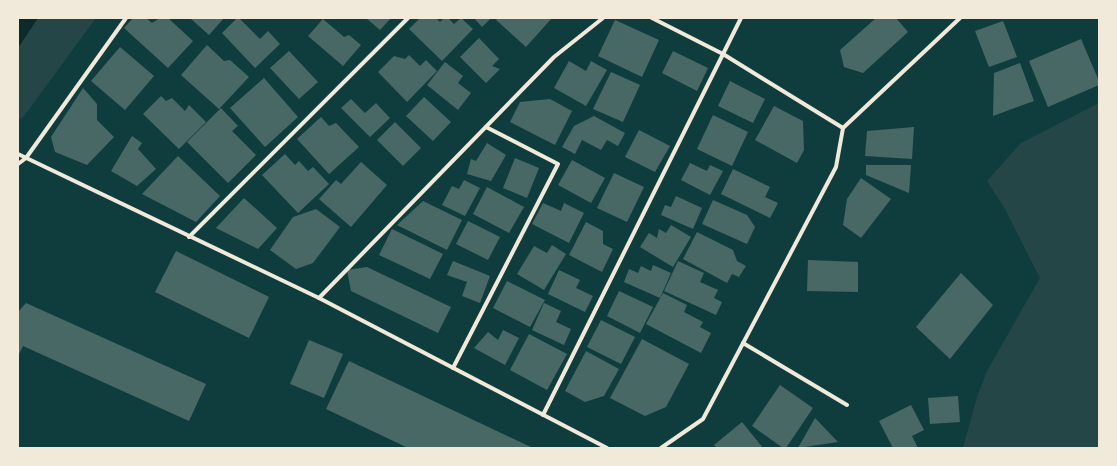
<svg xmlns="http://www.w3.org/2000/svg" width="1117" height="466" viewBox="0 0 1117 466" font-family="'Public Sans',sans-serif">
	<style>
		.green { fill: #244646 }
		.water { fill: #0a2a2b }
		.building { fill: #486865 }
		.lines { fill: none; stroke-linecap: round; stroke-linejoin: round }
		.minor { stroke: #f1e9da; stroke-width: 4 }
	</style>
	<rect width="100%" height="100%" fill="#0f3d3e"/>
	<!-- green -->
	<g class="green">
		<path d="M18 18H96L24 116 18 120Z"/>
		<path d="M1099 103V448H963L977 397 987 371 1040 278 1005 209 987 181 1021 143Z"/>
	</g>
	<!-- water -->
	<path class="water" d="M18 18H38L18 48Z"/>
	<!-- building -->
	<g class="building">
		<path d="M133 18H146L152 23 160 18H168L193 41 168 68 124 28Z"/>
		<path d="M190 18H224L209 35Z"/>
		<path d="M237 18H239L260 39 268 31 280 44 255 68 222 33Z"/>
		<path d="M366 18H391L380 30Z"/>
		<path d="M420 18H436L440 22 444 18H448L454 24 461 18 473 29 442 61 409 29Z"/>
		<path d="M474 18H491L482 27Z"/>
		<path d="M498 18H552L526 47 496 20Z"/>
		<path d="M876 18H896L908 32 863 73 844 67 840 50Z"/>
		<path d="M323 19 344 37 349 35 361 45 343 66 308 36Z"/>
		<path d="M615 20 659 40 642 77 598 56Z"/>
		<path d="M1003 21 1017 57 989 67 975 31Z"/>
		<path d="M479 38 499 59 492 66 500 69 486 83 460 57Z"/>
		<path d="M1081 39 1099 81V85L1048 107 1029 61Z"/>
		<path d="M207 45 224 61 230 60 249 77 219 109 181 75Z"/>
		<path d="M120 47 154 76 125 110 91 81Z"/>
		<path d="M289 51 318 82 299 99 270 68Z"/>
		<path d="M673 51 708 68 697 91 662 73Z"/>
		<path d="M409 55 420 66 426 60 437 71 407 102 378 72 394 56 405 59Z"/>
		<path d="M569 61 586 71 591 61 607 70 586 106 554 88Z"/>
		<path d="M445 62 463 76 458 83 471 93 458 110 427 85Z"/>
		<path d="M1020 63 1034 101 993 116 994 73Z"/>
		<path d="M611 72 640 85 623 122 593 109Z"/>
		<path d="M264 78 298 117 265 147 230 108Z"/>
		<path d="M730 81 765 99 753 123 718 106Z"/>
		<path d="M83 88 97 104V120L114 137 87 165 55 152 51 137Z"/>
		<path d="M161 96 166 101 172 98 185 111 189 105 206 122 179 149 143 114Z"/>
		<path d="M424 97 451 122 433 141 406 116Z"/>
		<path d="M351 99 365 113 376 103 390 118 370 137 341 108Z"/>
		<path d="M550 99 572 111 555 145 510 122 520 102Z"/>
		<path d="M774 106 803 121 804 150 797 163 755 140Z"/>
		<path d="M221 108 238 126 232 131 256 155 228 183 187 142Z"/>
		<path d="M713 115 748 132 732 166 697 149Z"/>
		<path d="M594 116 625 133 618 146 607 140 601 150 582 140 575 154 562 147 574 126Z"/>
		<path d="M321 117 329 126 336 123 359 147 329 174 297 139Z"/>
		<path d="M395 122 421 148 403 166 377 140Z"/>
		<path d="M914 127 912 159 865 156 867 131Z"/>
		<path d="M639 130 670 146 655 172 625 157Z"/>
		<path d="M132 136 142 143 138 149 156 169 137 186 111 171Z"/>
		<path d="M487 143 506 155 491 181 467 174 471 159 476 161Z"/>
		<path d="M285 154 295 165 299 161 308 171 313 167 329 184 298 213 262 175Z"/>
		<path d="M178 156 220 196 196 222 142 194Z"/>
		<path d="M515 158 539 168 527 198 503 188Z"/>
		<path d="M572 160 605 178 591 203 558 185Z"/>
		<path d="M361 162 387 185 351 227 319 199 336 180 341 184Z"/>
		<path d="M690 163 707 171 710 165 723 171 710 195 681 180Z"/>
		<path d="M866 165H911L909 193 866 175Z"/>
		<path d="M733 169 770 187 765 197 778 203 770 218 721 194Z"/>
		<path d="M614 173 644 187 627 222 597 208Z"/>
		<path d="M861 178 891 199 861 238 843 225 847 199Z"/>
		<path d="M464 180 480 188 465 216 442 205 452 186 459 189Z"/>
		<path d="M487 187 524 207 509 233 473 214Z"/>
		<path d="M676 196 702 208 693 229 661 215 665 205 671 207Z"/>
		<path d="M244 198 277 228 258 249 216 228Z"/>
		<path d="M713 200 747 215 755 227 747 244 702 224Z"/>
		<path d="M423 201 462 220 447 250 397 225Z"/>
		<path d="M543 203 561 211 564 203 584 213 569 243 532 224Z"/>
		<path d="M316 209 340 227 313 263 296 269 270 250 293 217Z"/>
		<path d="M468 221 500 237 488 260 456 244Z"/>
		<path d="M586 222 603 231V244L613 249 602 272 569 255Z"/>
		<path d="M671 225 691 237 673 267 640 247 649 233 657 238 659 229 666 233Z"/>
		<path d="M392 229 443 254 430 279 379 255Z"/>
		<path d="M697 232 733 250 737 261 746 266 739 277 732 274 727 283 683 259Z"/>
		<path d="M552 245 566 254 544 290 517 274 534 246 547 253Z"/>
		<path d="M176 251 269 297 249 338 155 292Z"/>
		<path d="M808 260 858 262V292L807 291Z"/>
		<path d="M453 261 490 276 480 303 462 296 467 282 447 275Z"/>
		<path d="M678 261 704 273 700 282 718 290 714 298 722 302 716 315 664 291Z"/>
		<path d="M653 265 671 273 660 298 624 282 629 269 638 273 641 266 651 271Z"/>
		<path d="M367 267 451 307 438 333 351 291 347 270Z"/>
		<path d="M559 270 580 280 576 288 593 296 585 312 548 294Z"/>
		<path d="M961 273 993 305 950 359 916 327Z"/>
		<path d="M507 281 545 300 530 327 493 308Z"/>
		<path d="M619 291 653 307 640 333 607 316Z"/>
		<path d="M663 293 687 305 684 312 703 322 700 327 711 333 701 353 646 324Z"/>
		<path d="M26 303 206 384 189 421 23 346 18 356V312Z"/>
		<path d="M544 303 561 311 556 322 571 329 564 345 532 330Z"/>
		<path d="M601 320 635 337 621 364 587 347Z"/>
		<path d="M503 330 519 338 505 365 474 348 488 332 498 340Z"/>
		<path d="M529 334 567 354 547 390 510 370Z"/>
		<path d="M642 339 689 364 666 407 645 416 610 398Z"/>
		<path d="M309 340 343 354 324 398 290 384Z"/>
		<path d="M586 351 619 369 604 396 585 402 565 391Z"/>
		<path d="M349 361 533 448H408L326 409Z"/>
		<path d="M780 385 813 408 786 448H783L752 426Z"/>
		<path d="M958 396 960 422 930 424 928 398Z"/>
		<path d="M911 405 924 430 912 436 918 448H893L879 421Z"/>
		<path d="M815 418 838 442 798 448Z"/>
		<path d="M742 422 763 448H717L714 445Z"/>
	</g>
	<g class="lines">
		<!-- minor -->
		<g class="minor">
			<path d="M652 18 723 54 843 128 836 167 703 419 661 448"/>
			<path d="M843 128 960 18"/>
			<path d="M18 154 319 298 607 448"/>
			<path d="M18 164 26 158 126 18"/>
			<path d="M189 237 408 18"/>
			<path d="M319 298 554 57 603 18"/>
			<path d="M743 343 847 405"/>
			<path d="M453 368 558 164 486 127"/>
			<path d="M543 415 741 18"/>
		</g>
	</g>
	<!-- border -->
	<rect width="1117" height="466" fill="none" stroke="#f1e9da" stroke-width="38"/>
</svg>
